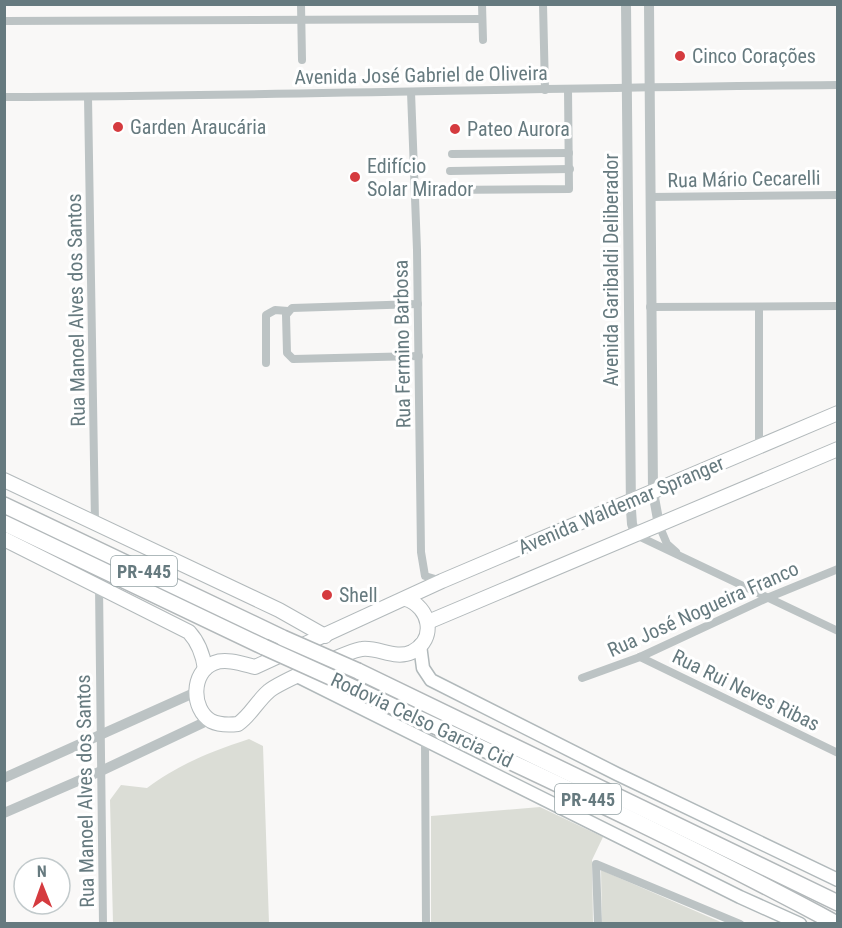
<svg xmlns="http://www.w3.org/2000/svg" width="842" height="928" viewBox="0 0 842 928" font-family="'Roboto Condensed',sans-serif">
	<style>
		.green { fill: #dbddd6 }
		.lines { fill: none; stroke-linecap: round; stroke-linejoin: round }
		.secondary-casing { stroke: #b1b9bb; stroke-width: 15 }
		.primary-casing { stroke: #b2b9bb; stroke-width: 16 }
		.motorway-casing { stroke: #b2b8ba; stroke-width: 18 }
		.minor { stroke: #bcc3c4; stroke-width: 8 }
		.tertiary { stroke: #bcc3c4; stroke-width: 10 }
		.secondary { stroke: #fff; stroke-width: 12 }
		.primary { stroke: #fff; stroke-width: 14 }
		.motorway { stroke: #fff; stroke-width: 15 }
		.motorway-bridge-casing { stroke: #b2b8ba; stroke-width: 18; stroke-linecap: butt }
		.motorway-bridge { stroke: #fff; stroke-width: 15 }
		.poi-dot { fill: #d53b3f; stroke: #fff; stroke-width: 2 }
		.labels { text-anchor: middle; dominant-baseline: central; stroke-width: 6; stroke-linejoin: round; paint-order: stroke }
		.shield { fill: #fff; stroke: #94a2a5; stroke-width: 1.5 }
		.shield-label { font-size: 18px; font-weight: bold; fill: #667a7f }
		.poi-label { font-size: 20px; fill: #667a7f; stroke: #fff; text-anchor: start }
		.street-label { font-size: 20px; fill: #667a7f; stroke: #fff }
	</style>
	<rect width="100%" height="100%" fill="#f9f8f7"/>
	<!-- green -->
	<g class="green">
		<path d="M249 739 263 746 269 923H113L110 800 121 785 147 788C181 763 210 752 249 739Z"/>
		<path d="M540 807 603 837 592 860 593 923H431V816Z"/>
		<path d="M601 870 723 923H602Z"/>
	</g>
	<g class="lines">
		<defs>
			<g id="secondary">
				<path d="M420 645 423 668 431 680 617 774 838 880"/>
				<path d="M297 676 740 897 800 924"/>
			</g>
			<g id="primary">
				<path d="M4 480 279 610 325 636"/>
				<path d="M4 539 189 632C199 643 203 654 205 669"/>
				<path d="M406 599C430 607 437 639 412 652 395 660 379 647 362 649 351 650 278 683 269 691 257 701 251 715 238 724 229 725 219 725 211 721 191 709 191 672 214 663 226 658 243 664 255 667L442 581 838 413"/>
				<path d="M428 622 838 449"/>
			</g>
			<g id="motorway">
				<path d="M4 505 283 638"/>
				<path d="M4 523 264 647"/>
				<path d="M358 671 838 903"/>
				<path d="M337 680C504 759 674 836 837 924"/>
			</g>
		</defs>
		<!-- secondary casing -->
		<use href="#secondary" class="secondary-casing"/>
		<!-- primary casing -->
		<use href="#primary" class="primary-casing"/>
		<!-- motorway casing -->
		<use href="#motorway" class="motorway-casing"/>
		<!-- minor -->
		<g class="minor">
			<path d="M301 4 302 60"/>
			<path d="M482 4 483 40"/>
			<path d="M543 4 545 90"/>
			<path d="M4 21 482 19"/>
			<path d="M411 92 417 250 421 552 425 576 442 581"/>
			<path d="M4 97C282 96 560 87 838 85"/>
			<path d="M88 97 95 523"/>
			<path d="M452 154 569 153"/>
			<path d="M450 171 570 169"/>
			<path d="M438 190 569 189 568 89"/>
			<path d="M650 197 838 195"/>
			<path d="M418 304 292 308 286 315 287 353 293 359 419 356"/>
			<path d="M650 307 838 306"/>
			<path d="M759 307V447"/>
			<path d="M266 363V315L275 310 288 311"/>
			<path d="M659 525 667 544 676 552"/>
			<path d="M636 535 838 631"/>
			<path d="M99 586 103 924"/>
			<path d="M640 657 838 753"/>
			<path d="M582 678 640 657 767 598 838 569"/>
			<path d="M425 741 426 924"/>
			<path d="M598 924 596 864 740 924"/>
		</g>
		<!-- tertiary -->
		<g class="tertiary">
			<path d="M626 4 631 510 632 524 636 535"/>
			<path d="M649 4 653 492 659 525"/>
			<path d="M4 778 196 692"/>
			<path d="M4 813 101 771 209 720"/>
		</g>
		<!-- secondary -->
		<use href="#secondary" class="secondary"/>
		<!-- primary -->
		<use href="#primary" class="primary"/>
		<!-- motorway -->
		<use href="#motorway" class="motorway"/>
		<defs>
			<g id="motorway-bridge">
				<path d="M283 638 358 671"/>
				<path d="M264 647 337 680"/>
			</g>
		</defs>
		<!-- motorway-bridge casing -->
		<use href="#motorway-bridge" class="motorway-bridge-casing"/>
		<!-- motorway-bridge -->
		<use href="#motorway-bridge" class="motorway-bridge"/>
	</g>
	<!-- markers -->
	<g class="poi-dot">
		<circle cx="680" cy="56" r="6"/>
		<circle cx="118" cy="127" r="6"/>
		<circle cx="455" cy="129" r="6"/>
		<circle cx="355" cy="177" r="6"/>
		<circle cx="327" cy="595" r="6"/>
	</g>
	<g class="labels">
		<!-- shield labels -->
		<g class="shield">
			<rect x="111" y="556" width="66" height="30" rx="4.5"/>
			<rect x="555" y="784" width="66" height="30" rx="4.5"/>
		</g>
		<g class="shield-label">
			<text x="144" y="571">PR-445</text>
			<text x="588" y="799">PR-445</text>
		</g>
		<!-- poi labels -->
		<g class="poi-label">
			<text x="692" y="56">Cinco Corações</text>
			<text x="130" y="127">Garden Araucária</text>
			<text x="467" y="129">Pateo Aurora</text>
			<text x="367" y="166">Edifício<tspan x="367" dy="23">Solar Mirador</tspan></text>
			<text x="339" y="595">Shell</text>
		</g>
		<!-- street labels -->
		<g class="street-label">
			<text transform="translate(421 75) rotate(-1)">Avenida José Gabriel de Oliveira</text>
			<text transform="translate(744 179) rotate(-1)">Rua Mário Cecarelli</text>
			<text transform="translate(611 270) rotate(-90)">Avenida Garibaldi Deliberador</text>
			<text transform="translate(76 310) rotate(-91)">Rua Manoel Alves dos Santos</text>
			<text transform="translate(402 344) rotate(-91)">Rua Fermino Barbosa</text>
			<text transform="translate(621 505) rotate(-23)">Avenida Waldemar Spranger</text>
			<text transform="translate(703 609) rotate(-24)">Rua José Nogueira Franco</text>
			<text transform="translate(746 690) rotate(26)">Rua Rui Neves Ribas</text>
			<text transform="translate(422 720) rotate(25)">Rodovia Celso Garcia Cid</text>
			<text transform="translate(85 791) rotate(-91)">Rua Manoel Alves dos Santos</text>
		</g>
	</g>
	<!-- border -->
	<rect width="842" height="928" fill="none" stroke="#667a7f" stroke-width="12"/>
	<!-- north arrow -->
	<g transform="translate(42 886) rotate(359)"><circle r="28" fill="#ffffff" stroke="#c2cacc" stroke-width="1.5"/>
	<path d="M0-4.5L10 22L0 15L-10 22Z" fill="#d53b3f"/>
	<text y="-9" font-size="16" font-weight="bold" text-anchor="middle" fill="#667a7f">N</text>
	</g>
</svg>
